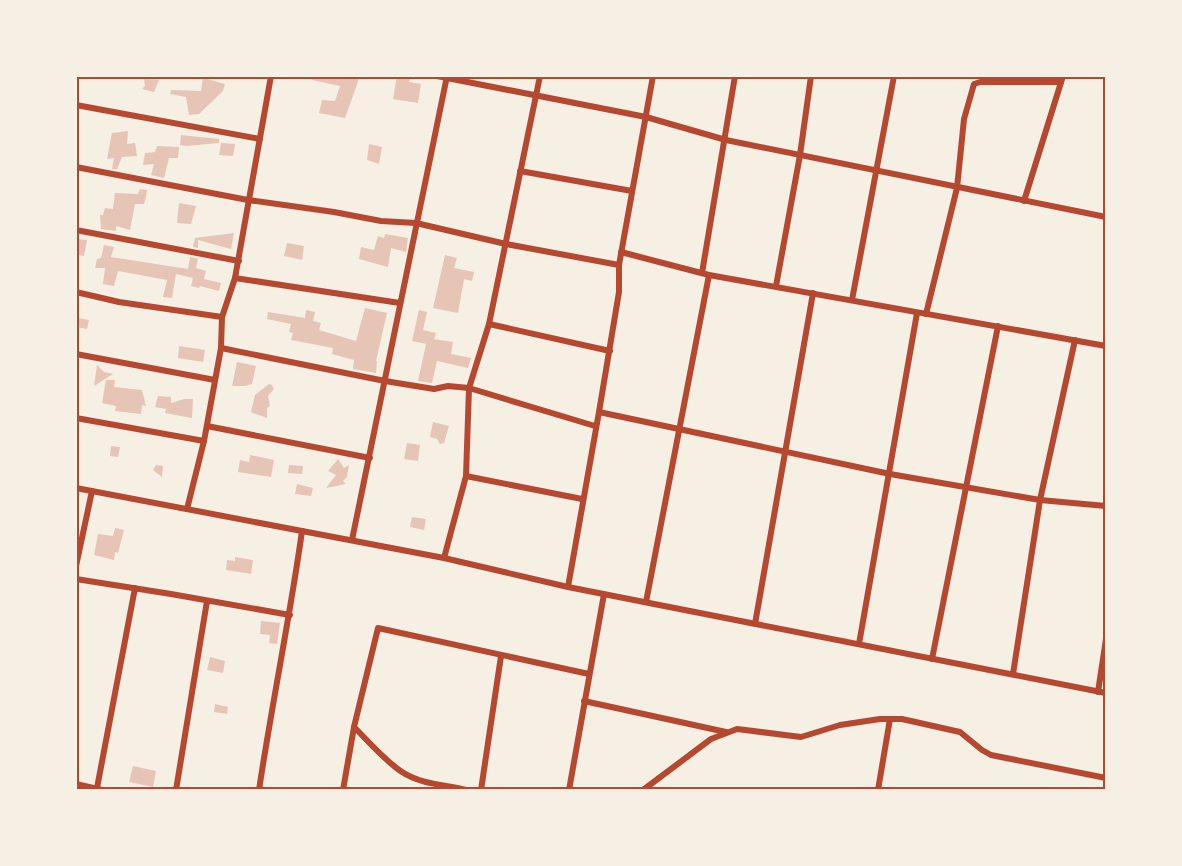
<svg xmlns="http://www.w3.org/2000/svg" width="1182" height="866" viewBox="0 0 1182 866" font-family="'DejaVu Sans',sans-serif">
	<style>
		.building { fill: #e6c5b7 }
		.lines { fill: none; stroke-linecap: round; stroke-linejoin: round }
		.minor { stroke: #b5482f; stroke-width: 6 }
		.neatline { fill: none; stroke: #b5482f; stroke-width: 2 }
	</style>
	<rect width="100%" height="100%" fill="#f6efe4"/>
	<!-- building -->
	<g class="building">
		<path d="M312 76H360L345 118 319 113 322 100 335 101 340 86 312 80Z"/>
		<path d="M397 76 410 78 409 82 421 84 418 103 393 99Z"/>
		<path d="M203 78 225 84 223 91 199 114 189 115 186 97 170 94 171 90 201 91Z"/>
		<path d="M144 79 159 80 154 92 142 89 145 86Z"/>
		<path d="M128 131 127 144 135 143 137 156 122 157 117 169H112L114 158 107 159 112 133Z"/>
		<path d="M181 135 219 139V143L187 146 180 145Z"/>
		<path d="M221 143 235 144 233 156 219 155Z"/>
		<path d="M369 144 382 147 379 164 367 160Z"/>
		<path d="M157 146 179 147 178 158H169L164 178 151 175 154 164 143 165 145 153 155 152Z"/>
		<path d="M140 189 147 190 146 197 144 204H135L130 230 116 226V231L101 229 100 215H103L105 208 113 209 115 193 138 194Z"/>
		<path d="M179 203 196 206 191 224 177 223Z"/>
		<path d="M234 233 231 249 198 240V248L193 247 195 238Z"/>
		<path d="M385 234 408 238 406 252 391 248 388 267 359 259 361 247 374 250 378 236 384 238Z"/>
		<path d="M77 239 87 240 84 256 76 254Z"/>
		<path d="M287 243 304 246 302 260 284 256Z"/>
		<path d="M104 245 114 247 111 257 188 269 190 257 198 259 196 268 206 271 204 279 221 283 219 291 200 286 199 288 191 286 193 278 176 274 172 298 163 297 167 280 118 271 114 286 103 284 105 268H95L97 259 101 258Z"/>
		<path d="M445 255 457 258 454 268 474 272 472 281 464 279 458 313 433 308Z"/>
		<path d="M365 308 387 313 376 361H377L376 373 353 369 354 360 332 354 333 348 291 340 293 333 289 332 291 324 267 319 268 312 305 318 306 310 315 312 313 321 321 323 319 330 356 341Z"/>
		<path d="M419 310 427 312 423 330 436 333 434 339 453 342 451 354 471 358 468 368 437 361 432 383 418 381 426 344 412 341Z"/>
		<path d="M78 318 89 320 87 329 76 327Z"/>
		<path d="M179 346 205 350 203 362 178 358Z"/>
		<path d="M237 362 256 366 252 384 245 386H232Z"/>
		<path d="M97 365 104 372 113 374 94 386Z"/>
		<path d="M106 380H115L114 387 142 390 146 406 142 405 141 414 115 411 116 406 102 403Z"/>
		<path d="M269 384 272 385 274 389 268 396 270 406 267 408V418L251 412 255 395Z"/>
		<path d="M158 396 171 397V403L184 399H193L192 418 165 413 166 409 155 407Z"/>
		<path d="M433 422 449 426 444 443 440 444 437 439 430 437Z"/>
		<path d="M407 443 420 445 418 461 404 459Z"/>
		<path d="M111 446 120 447 118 457 110 456Z"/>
		<path d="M250 455 274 460 271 477 238 472 240 460 249 462Z"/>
		<path d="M338 459 344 468 349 465 347 477 343 481 346 484 326 488 336 475 328 471Z"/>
		<path d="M156 465 163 466 162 477 153 470Z"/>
		<path d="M289 465 303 466 302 474 288 473Z"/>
		<path d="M297 484 313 488 311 496 295 494Z"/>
		<path d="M412 517 426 519 424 530 410 527Z"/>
		<path d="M115 528 124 530 118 553 115 552 114 560 94 555 98 534 113 536Z"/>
		<path d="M235 557 253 560 251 574 226 570 227 560 235 561Z"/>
		<path d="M261 621 280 623 277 644 269 643 270 635 260 634Z"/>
		<path d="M210 657 225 661 223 673 207 670Z"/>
		<path d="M215 704 228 707 227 714 214 712Z"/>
		<path d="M133 766 156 771 153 787 129 782Z"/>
	</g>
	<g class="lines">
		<!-- minor -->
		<g class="minor">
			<path d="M437 76 646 117 726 140 1106 217"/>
			<path d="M76 79 77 76"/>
			<path d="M76 105 260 139"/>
			<path d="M76 167 248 200 334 212 381 221 416 223 506 244 619 265V292L599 412 890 474 1040 500 1106 506"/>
			<path d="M520 171 632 191"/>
			<path d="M1024 201 1063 76"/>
			<path d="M76 230 239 261"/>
			<path d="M621 252 709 275 1106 346"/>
			<path d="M619 265 653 76"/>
			<path d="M702 273 735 76"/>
			<path d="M235 278 400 303"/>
			<path d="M776 286 800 155 811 76"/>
			<path d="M76 292 119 302 222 317"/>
			<path d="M852 300 894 76"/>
			<path d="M926 314 957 188 964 119 974 84 980 82H1061"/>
			<path d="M489 324 610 351"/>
			<path d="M221 348 385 381 434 389 448 386 469 388 595 426"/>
			<path d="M76 354 215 380"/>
			<path d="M76 418 204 441"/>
			<path d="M207 426 370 458"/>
			<path d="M466 476 582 499"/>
			<path d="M76 488 444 558 568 587 1106 693"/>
			<path d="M187 509 204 441 221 348 222 317 235 278 271 76"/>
			<path d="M352 540 447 76"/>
			<path d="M444 558 466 476 469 388 489 324 540 76"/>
			<path d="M76 566 92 491"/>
			<path d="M76 579 171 594 290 615"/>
			<path d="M568 587 599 412"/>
			<path d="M646 602 709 275"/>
			<path d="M755 624 813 293"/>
			<path d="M859 644 917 313"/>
			<path d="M932 659 998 326"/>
			<path d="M1013 674 1040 500 1075 340"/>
			<path d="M1098 692 1106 639"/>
			<path d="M584 701 726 732"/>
			<path d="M354 727C369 742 384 760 402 772 420 784 446 785 466 790"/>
			<path d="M76 784 102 790"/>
			<path d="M97 788 135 588"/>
			<path d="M176 790 207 601"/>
			<path d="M259 790C272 703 290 617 302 531"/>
			<path d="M343 790 354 727 378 628 589 674"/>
			<path d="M481 790 501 656"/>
			<path d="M569 790 604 594"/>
			<path d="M643 790 711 739 737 729 801 737 840 725 880 719H902L960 732 982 750 991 755 1106 778"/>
			<path d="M878 790 890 719"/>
		</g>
	</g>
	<!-- border -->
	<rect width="1182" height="866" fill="none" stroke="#f6efe4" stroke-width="156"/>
	<rect x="78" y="78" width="1026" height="710" class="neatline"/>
</svg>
